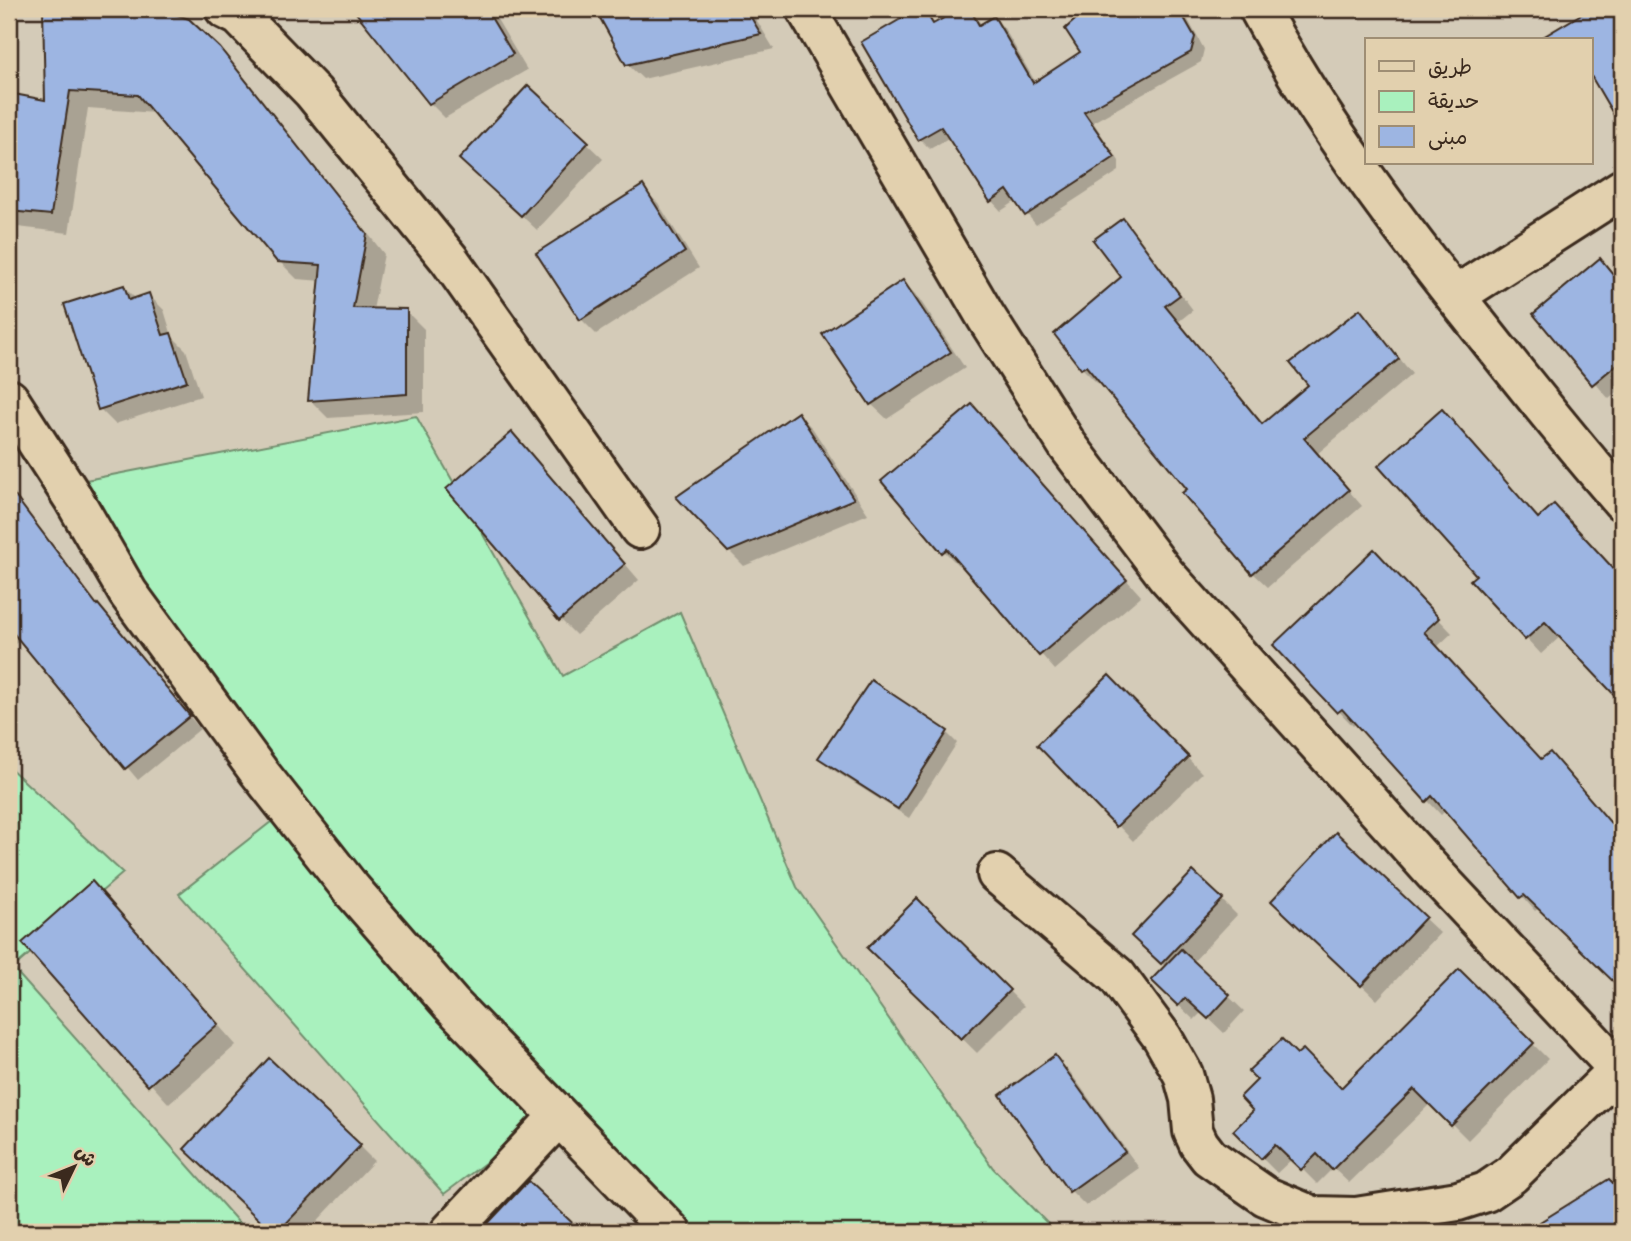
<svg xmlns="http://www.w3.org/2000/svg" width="1631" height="1241" viewBox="0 0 1631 1241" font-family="'Patrick Hand','Playpen Sans Arabic',sans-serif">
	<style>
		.green { fill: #a9f1be; stroke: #728e6e; stroke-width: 2 }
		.shadow { fill: #0003 }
		.building { fill: #9db5e2; stroke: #3b2a1e; stroke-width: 2 }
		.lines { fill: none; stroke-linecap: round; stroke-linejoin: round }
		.minor-casing { stroke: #3b2a1e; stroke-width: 44 }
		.minor { stroke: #e2d0ae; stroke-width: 38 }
	</style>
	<rect width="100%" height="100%" fill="#d4cbb8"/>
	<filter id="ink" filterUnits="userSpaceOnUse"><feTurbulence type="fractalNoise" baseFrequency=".0143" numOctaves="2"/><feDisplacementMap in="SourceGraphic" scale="14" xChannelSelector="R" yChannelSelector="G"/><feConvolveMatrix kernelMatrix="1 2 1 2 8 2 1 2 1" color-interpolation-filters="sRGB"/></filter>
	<g filter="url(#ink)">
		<!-- green -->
		<g class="green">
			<path d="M416 416 563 676 680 612 797 887 993 1168 1056 1232H685L564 1103 444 1194 179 894 281 814 55 486Z"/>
			<path d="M9 767 123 873 13 968 247 1232H9Z"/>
		</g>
		<!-- shadow -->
		<g class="shadow">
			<path d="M45 9 160 11 219 49 237 68 384 254 373 310 406 311 424 329V412L328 418 310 400 322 281 297 279 279 261 155 113 88 108 69 233 9 226V94L47 103Z"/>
			<path d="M355 9H491L527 70 445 118 430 103Z"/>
			<path d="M600 9H750L774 49 643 79 627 64 598 11Z"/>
			<path d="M922 9 936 25 963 9H969L982 25 994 18 1004 28 1036 83 1083 52 1068 29 1090 9H1182L1204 49 1201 62 1093 122 1119 161V171L1036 225 1016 201 1001 211 991 200 950 137 930 149 920 139 863 43Z"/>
			<path d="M1593 9H1622V126L1591 72V40H1572L1564 27Z"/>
			<path d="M528 87 603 159 537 230 477 174Z"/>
			<path d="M642 188 658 203 699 268 596 334 581 319Z"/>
			<path d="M1123 220 1137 235 1193 310 1178 322 1263 426 1310 385 1360 311 1374 326 1412 374 1317 454 1362 506 1268 587 1253 573 1189 489 1100 380 1097 383 1082 368 1057 334 1123 277Z"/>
			<path d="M1600 261 1622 284V388L1609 399 1536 314Z"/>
			<path d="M903 282 918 297 965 368 887 419 871 404 825 334Z"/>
			<path d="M124 287 136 299 149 295 164 310 172 336 186 350 201 396 115 424 100 409Z"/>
			<path d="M972 406 1141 596 1055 670 962 564 959 566 944 551Z"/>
			<path d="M798 414 813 429 868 514 744 566 729 551Z"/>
			<path d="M527 449 639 580 576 635 561 620Z"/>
			<path d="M9 488 100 609 200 729 138 780 20 640 9 649Z"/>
			<path d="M1539 520 1620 576 1622 574V700L1561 636 1541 654 1472 581Z"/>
			<path d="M1388 566 1452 633 1437 647 1541 761 1564 768 1622 836 1608 849 1622 863V988L1539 908 1535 911 1446 810 1441 815 1356 723 1353 726 1276 645Z"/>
			<path d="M1109 677 1202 773 1133 841 1040 745Z"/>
			<path d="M871 682 947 733 957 743 909 818 830 768 820 758Z"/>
			<path d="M1336 835 1440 933 1377 1000 1289 916Z"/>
			<path d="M917 900 1024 1006 977 1053 870 948Z"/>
			<path d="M1222 900 1237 915 1193 962 1244 1011 1224 1033 1202 1012 1194 1020 1168 995 1166 967 1148 951Z"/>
			<path d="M111 904 236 1045 169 1104 24 943Z"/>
			<path d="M1459 971 1548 1059 1468 1140 1431 1103 1349 1183 1333 1168 1317 1184 1292 1159 1277 1173 1235 1131 1256 1111 1298 1057 1341 1091Z"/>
			<path d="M1055 1057 1070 1072 1139 1168 1086 1206 1071 1191 1002 1095Z"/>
			<path d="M359 1146 374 1161 307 1232H273L201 1164Z"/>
			<path d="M1609 1181 1622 1194V1232H1547L1555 1215Z"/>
		</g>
		<!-- building -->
		<g class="building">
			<path d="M43 9H160L189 19 220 48 367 234 353 308 407 309V394L308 401 321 265 277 262 138 95 70 91 51 215 9 211V93L45 100Z"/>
			<path d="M353 9H486L513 54 429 104Z"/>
			<path d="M595 9H746L761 34 626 65Z"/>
			<path d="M918 9H924L933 24 960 9H970L979 25 994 16 1033 83 1080 52 1065 29 1087 9H1179L1195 37 1191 52 1084 112 1115 157 1025 216 1007 190 990 202 941 127 918 140 861 42Z"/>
			<path d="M1590 9H1622V129L1591 76V40H1538Z"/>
			<path d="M528 85 589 142 521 216 459 159Z"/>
			<path d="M643 185 685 252 580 320 536 253Z"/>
			<path d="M1123 218 1180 295 1165 306 1262 424 1308 385 1290 363 1360 309 1399 359 1304 438 1349 490 1252 574 1182 493 1187 489 1086 366 1081 369 1054 334 1121 277 1093 240Z"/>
			<path d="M1600 258 1622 285V360L1592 385 1533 314Z"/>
			<path d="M903 280 951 352 870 405 822 334Z"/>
			<path d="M124 285 129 300 149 293 163 335 171 333 187 381 98 410 64 304Z"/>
			<path d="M972 404 1127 580 1039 656 947 549 942 553 881 481Z"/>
			<path d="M1442 409 1538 518 1554 504 1622 578V703L1545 622 1525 640 1470 580 1476 575 1378 466Z"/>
			<path d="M798 412 854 499 728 552 676 497Z"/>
			<path d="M512 432 625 564 559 621 446 489Z"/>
			<path d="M9 488 97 605 98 604 190 716 125 769 9 628Z"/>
			<path d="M1374 549 1439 618 1424 632 1541 759 1550 752 1622 836V990L1524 895 1520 898 1432 796 1426 802 1342 709 1337 713 1273 645Z"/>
			<path d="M1109 675 1189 757 1116 827 1037 745Z"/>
			<path d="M871 680 948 731 898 809 818 758Z"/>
			<path d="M1336 832 1426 917 1361 986 1271 901Z"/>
			<path d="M1193 871 1223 899 1161 964 1131 936Z"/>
			<path d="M92 881 218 1024 148 1086 22 943Z"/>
			<path d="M917 898 1010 990 961 1039 867 948Z"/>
			<path d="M1181 949 1230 995 1208 1019 1185 998 1178 1006 1151 980Z"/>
			<path d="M1459 969 1534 1043 1451 1126 1414 1089 1332 1170 1317 1154 1301 1170 1275 1145 1261 1159 1233 1131 1253 1111 1240 1097 1257 1080 1248 1071 1282 1039 1297 1054 1303 1049 1341 1088Z"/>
			<path d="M1055 1055 1125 1152 1069 1192 1000 1095Z"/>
			<path d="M269 1058 361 1145 278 1232H272L184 1149Z"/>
			<path d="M1609 1179 1622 1192V1232H1524Z"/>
			<path d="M528 1181 582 1232H480Z"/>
		</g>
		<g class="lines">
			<defs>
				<g id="minor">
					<path d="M225 9 239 16 313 92 449 259 640 529"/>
					<path d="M806 9 986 317 1068 446 1166 575 1434 873 1622 1073"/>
					<path d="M1259 9C1319 120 1395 221 1474 320 1522 381 1571 442 1622 501"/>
					<path d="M1455 296 1622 189"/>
					<path d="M9 399 73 498 128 593 259 772 352 890 451 1004 671 1232"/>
					<path d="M997 874 1117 976 1162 1037 1183 1074 1190 1099 1193 1131 1199 1144 1209 1157 1265 1196 1313 1216 1356 1217 1458 1201 1486 1192 1511 1175 1619 1069"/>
					<path d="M450 1232 558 1117"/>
				</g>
			</defs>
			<!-- minor casing -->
			<use href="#minor" class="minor-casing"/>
			<!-- minor -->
			<use href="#minor" class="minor"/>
		</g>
	</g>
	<!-- margin -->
	<rect width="1631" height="1241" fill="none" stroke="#e2d0ae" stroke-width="35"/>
	<rect x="18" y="18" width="1596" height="1206" fill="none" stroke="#3b2a1e" stroke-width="2.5" filter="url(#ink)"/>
	<!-- legend -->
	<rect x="1365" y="38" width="228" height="126" fill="#e2d0ae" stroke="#9f8e74" stroke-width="2"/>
	<rect x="1379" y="61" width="35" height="10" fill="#e2d0ae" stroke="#9f8e74" stroke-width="2"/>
	<text x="1428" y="74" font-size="21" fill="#3b2a1e">طريق</text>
	<rect x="1379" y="91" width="35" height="21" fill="#a9f1be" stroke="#9f8e74" stroke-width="2"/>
	<text x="1428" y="108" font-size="21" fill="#3b2a1e">حديقة</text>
	<rect x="1379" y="126" width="35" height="21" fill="#9db5e2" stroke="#9f8e74" stroke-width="2"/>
	<text x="1428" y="144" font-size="21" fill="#3b2a1e">مبنى</text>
	<!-- north arrow -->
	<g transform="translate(74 1167) rotate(47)" stroke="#e2d0ae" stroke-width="5" paint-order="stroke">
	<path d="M0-5L12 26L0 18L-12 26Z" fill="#3b2a1e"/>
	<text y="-10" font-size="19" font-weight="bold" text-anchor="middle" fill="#3b2a1e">ش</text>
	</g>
</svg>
